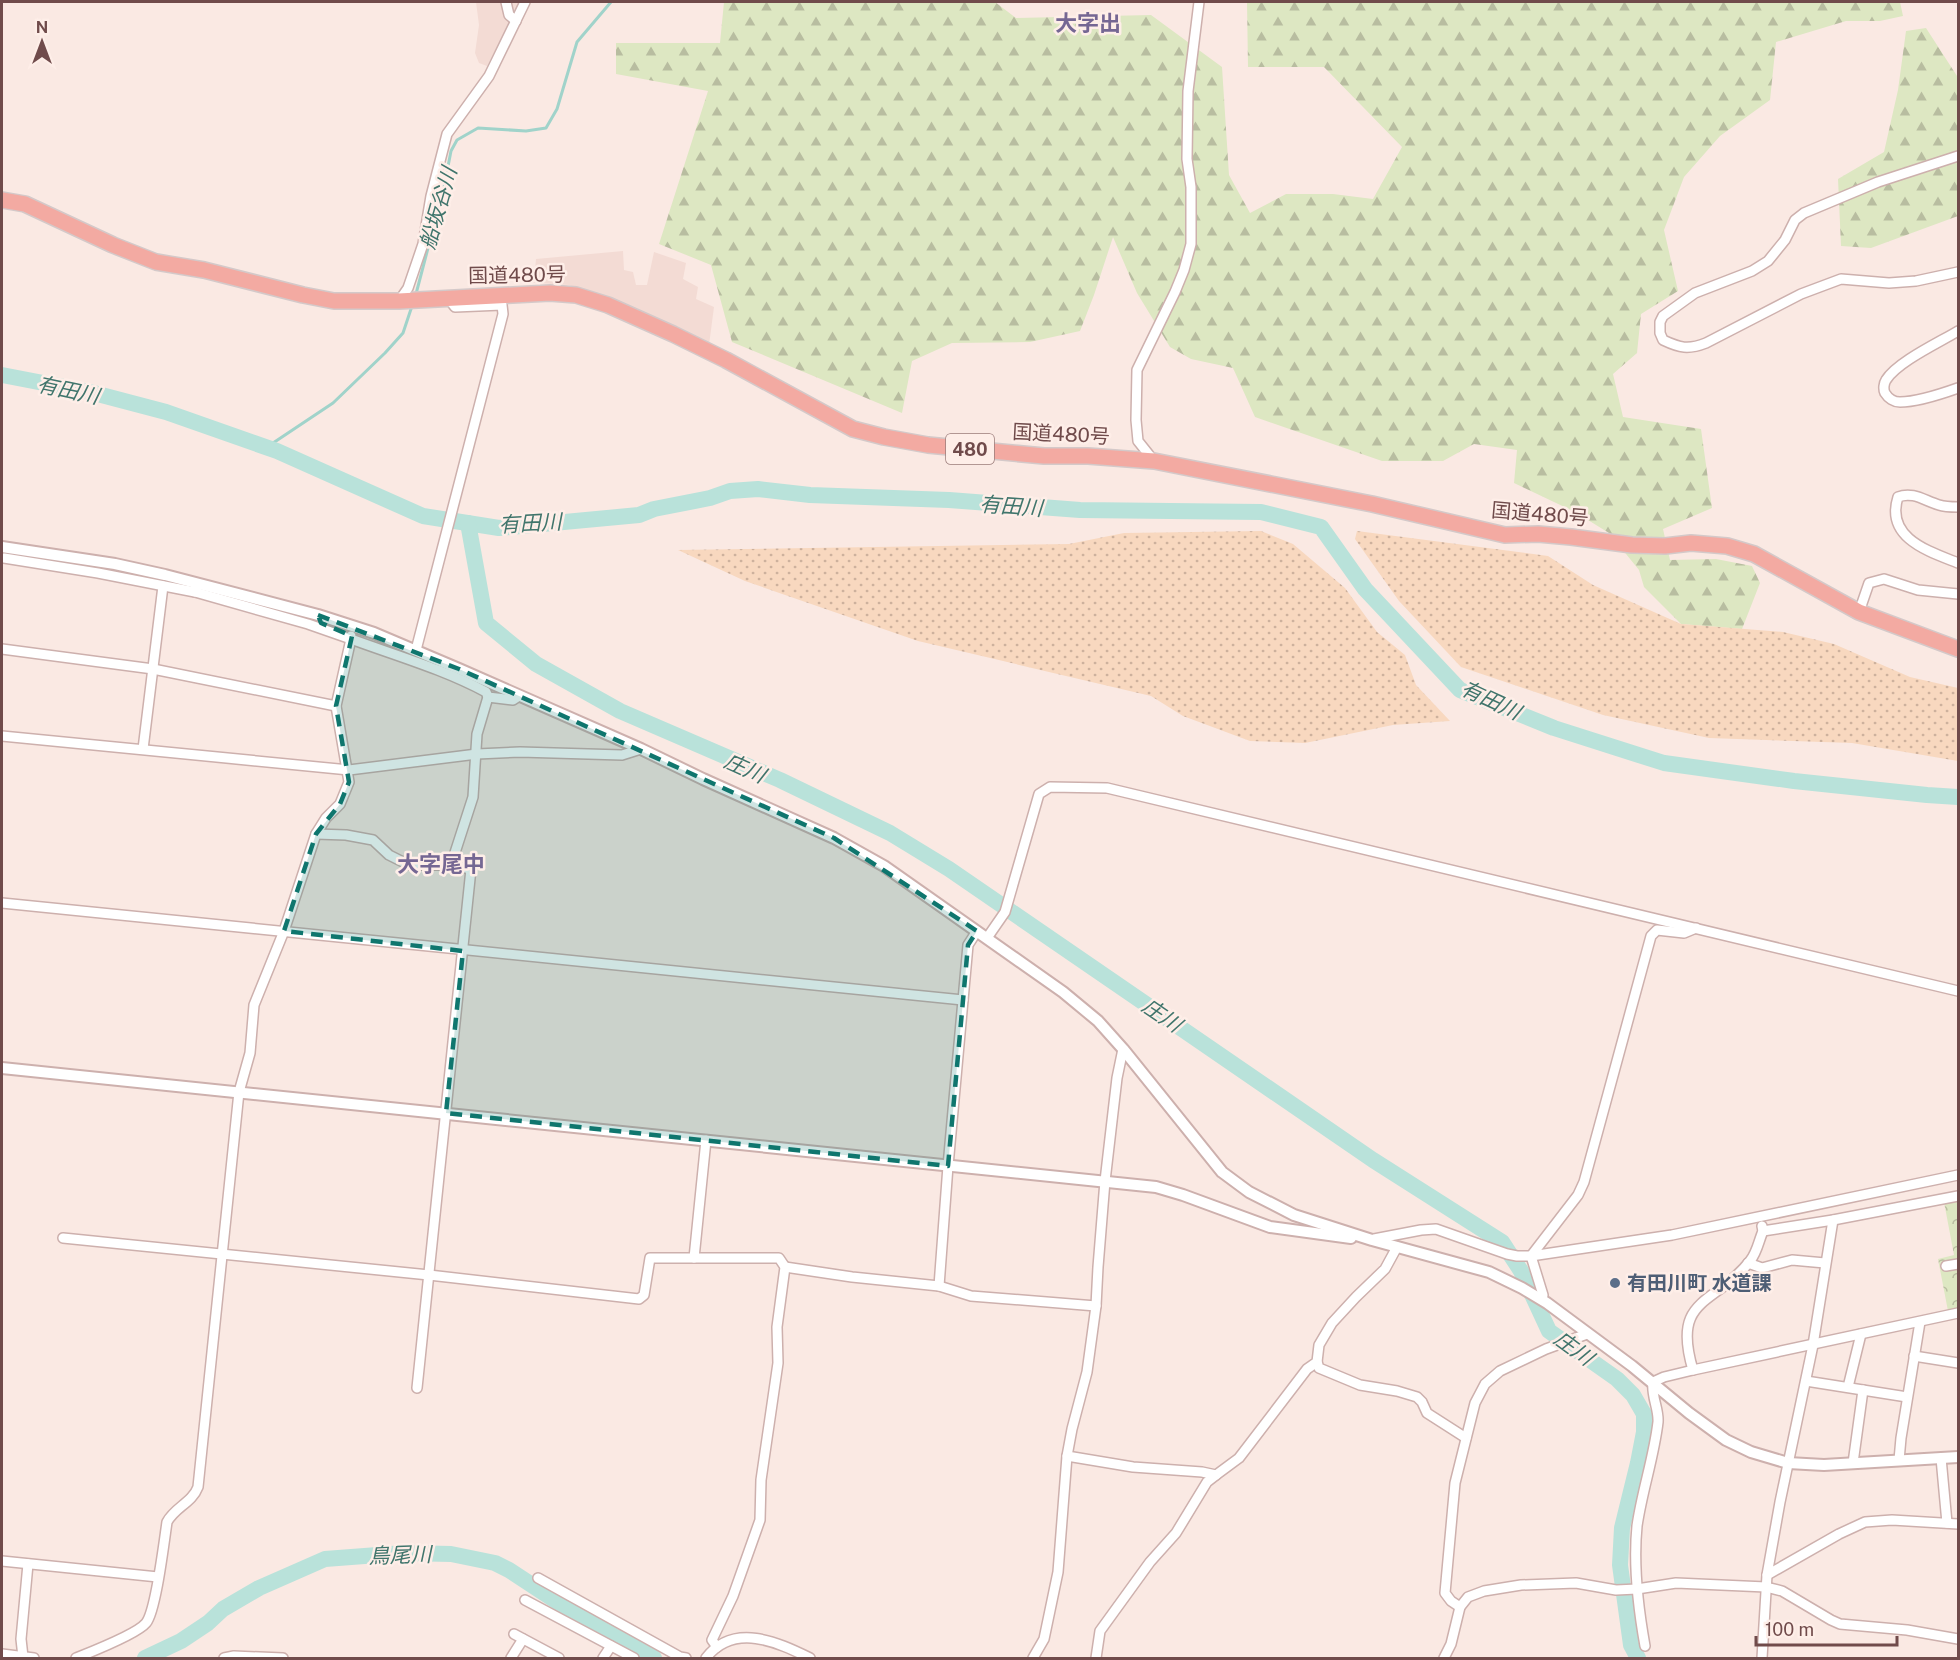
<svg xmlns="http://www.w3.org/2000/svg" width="1960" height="1660" viewBox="0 0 1960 1660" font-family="'Public Sans','Noto Sans JP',sans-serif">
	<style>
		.residential { fill: #f3dbd4 }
		.forest { fill: url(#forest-firs) }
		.sand { fill: url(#sand-dots) }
		.park { fill: url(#park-crowns) }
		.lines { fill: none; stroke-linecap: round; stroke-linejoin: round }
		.stream { stroke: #a0d3ca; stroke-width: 3 }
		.river { stroke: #b9e2da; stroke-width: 16 }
		.minor-casing { stroke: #cdb0ad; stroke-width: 12 }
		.tertiary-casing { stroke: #cdb0ad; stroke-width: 14 }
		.trunk-casing { stroke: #d4c9c9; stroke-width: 18 }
		.minor { stroke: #fff; stroke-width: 9 }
		.tertiary { stroke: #fff; stroke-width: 10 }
		.trunk { stroke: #f3aaa2; stroke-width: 15 }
		.marked { fill: #0f766e; fill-opacity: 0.2; stroke: #0f766e; stroke-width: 4.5; stroke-dasharray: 12 8; stroke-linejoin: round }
		.service-dot { fill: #5c6f8a; stroke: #feeee8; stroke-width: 2 }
		.labels { text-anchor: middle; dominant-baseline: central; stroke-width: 5; stroke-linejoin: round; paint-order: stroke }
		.shield { fill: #feeee8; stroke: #9b7c7a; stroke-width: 1.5 }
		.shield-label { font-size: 18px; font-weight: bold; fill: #704b4b }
		.street-label { font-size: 20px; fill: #704b4b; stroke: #feeee8 }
		.service-label { font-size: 20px; font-weight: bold; fill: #4e5e75; stroke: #feeee8; text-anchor: start }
		.water-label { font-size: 21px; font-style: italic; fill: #40756c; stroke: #feeee8 }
		.quarter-label { font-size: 22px; font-weight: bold; fill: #756793; stroke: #feeee8 }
	</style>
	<defs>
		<pattern id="forest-firs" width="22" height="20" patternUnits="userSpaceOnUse" patternTransform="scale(1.5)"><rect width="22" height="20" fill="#dde7c2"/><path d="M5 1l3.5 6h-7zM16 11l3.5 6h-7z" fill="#b8bda0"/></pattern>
		<pattern id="sand-dots" width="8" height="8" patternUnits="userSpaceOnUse" patternTransform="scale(1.5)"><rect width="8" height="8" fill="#f8d8bf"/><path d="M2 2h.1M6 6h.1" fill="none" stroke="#cdb19d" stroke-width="1.8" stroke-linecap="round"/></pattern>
		<pattern id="park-crowns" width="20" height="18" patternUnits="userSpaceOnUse" patternTransform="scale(1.5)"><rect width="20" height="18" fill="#dde7c2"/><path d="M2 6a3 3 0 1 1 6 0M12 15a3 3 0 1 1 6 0" fill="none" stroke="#b8bda0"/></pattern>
	</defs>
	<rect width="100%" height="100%" fill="#fae9e3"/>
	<!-- residential -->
	<g class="residential">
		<path d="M476 2H520L487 66 479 63 475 53 479 25Z"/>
		<path d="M623 251 624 270 633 272 636 285H647L654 252 686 263 683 279 698 287 696 299 714 307 709 345 621 304 569 285 522 282 524 276 535 270 536 259Z"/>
	</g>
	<!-- forest -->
	<g class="forest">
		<path d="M724 2H995L1016 18 1151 15 1222 67 1229 175 1250 213 1286 194H1333L1373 199 1402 147 1324 67H1248L1247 2H1317L1319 3 1325 2H1779L1804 3 1806 2H1900L1903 16 1880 21H1846L1776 42 1770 100 1720 136 1684 177 1664 230 1678 291 1641 314 1637 353 1613 374 1623 417 1701 429 1712 508 1663 529 1670 560 1716 559 1752 566 1760 583 1742 629 1681 624 1644 587 1639 570 1609 533 1575 512 1514 483 1517 450 1474 444 1443 461H1382L1255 417 1233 368 1191 359 1170 347 1137 293 1113 237 1094 295 1080 331 1030 342 952 343 912 361 902 413 732 342 711 265 659 244 708 91 616 74V43H720Z"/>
		<path d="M1926 28 1957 76 1958 75V216L1871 248 1841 246 1838 179 1884 152 1898 90 1906 31Z"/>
	</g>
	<!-- sand -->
	<g class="sand">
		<path d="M1261 531 1293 544 1345 588 1377 632 1405 655 1416 685 1450 721 1393 725 1305 743 1250 741 1183 716 1151 696 918 641 745 581 678 550 1069 544 1124 533Z"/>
		<path d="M1357 531 1548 556 1593 585 1681 624 1783 632 1834 644 1910 677 1958 688V761L1852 743 1709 738 1603 715 1461 667 1399 601 1355 539Z"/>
	</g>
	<!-- park -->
	<path class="park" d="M1958 1199V1309L1948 1311 1938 1259 1954 1255 1944 1202Z"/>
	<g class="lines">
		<!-- stream -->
		<g class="stream">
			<path d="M416 294 444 187 451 151 457 140 478 128 526 131 546 128 557 109 577 42 611 2"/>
			<path d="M267 447 333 403 385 353 403 333 412 306"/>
		</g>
		<!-- river -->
		<g class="river">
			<path d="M2 375 90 392 166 412 277 451 423 516 499 528 639 515 654 509 710 498 730 491 758 489 810 495 949 500 1080 510 1261 512 1321 527 1365 589 1460 690 1554 728 1664 763 1794 781 1927 795 1958 797"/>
			<path d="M468 523 486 623 536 664 620 711 780 780 890 833 949 869 1373 1160 1502 1242 1521 1271 1549 1331 1617 1379 1633 1395 1644 1414V1432L1638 1463 1622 1528 1620 1565 1631 1645 1638 1658"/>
			<path d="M145 1658 181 1641 208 1623 223 1609 259 1588 325 1559 404 1553 451 1554 495 1563 509 1570 579 1616 654 1658"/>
		</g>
		<defs>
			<g id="minor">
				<path d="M506 2 509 15 516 21"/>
				<path d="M1958 156 1878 182 1804 213 1795 220 1785 240 1768 261 1752 271 1695 293 1663 316 1660 322V333L1663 340C1680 348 1688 350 1706 343L1801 294 1841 279 1889 283 1916 281 1958 272"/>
				<path d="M399 301 408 288 423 244 431 196 447 134 489 76 525 2"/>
				<path d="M1958 331C1940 342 1897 362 1886 380 1884 383 1883 389 1885 393 1888 398 1894 402 1900 402 1916 402 1944 393 1958 388"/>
				<path d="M1154 461 1138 441 1136 420 1137 370 1175 292 1184 270 1191 244V187L1187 159 1188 91 1199 2"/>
				<path d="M1958 507C1952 507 1945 507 1939 505 1925 501 1913 491 1898 497 1885 538 1928 551 1958 563"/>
				<path d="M4 558 98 573 195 592 197 588"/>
				<path d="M1859 612 1869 583 1884 579 1918 590 1958 594"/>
				<path d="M351 636V639C397 656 443 669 486 692L488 697"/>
				<path d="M2 649 153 669 336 706"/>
				<path d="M416 650 503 314 502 305 455 307 448 298"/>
				<path d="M2 736 349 770 477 754 520 752 622 755 641 749"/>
				<path d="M143 749 163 586"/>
				<path d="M316 834 346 835 373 840 389 855 409 865H451L473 797 477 734 488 697 513 700 519 696"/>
				<path d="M2 903 963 1000"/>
				<path d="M987 938 1005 912 1039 794 1050 787 1107 788 1958 991"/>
				<path d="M706 1140 694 1258H779L785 1267 777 1327 778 1363 761 1480 760 1520 733 1596 712 1640 717 1647"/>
				<path d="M1763 1231 1833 1220 1958 1196"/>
				<path d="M63 1238 429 1275 639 1299 644 1295 650 1258H694"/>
				<path d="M1374 1239 1421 1230 1436 1229 1507 1254 1517 1256H1531L1672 1235 1958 1175"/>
				<path d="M1748 1263 1762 1268 1792 1260 1825 1263"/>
				<path d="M1946 1266 1958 1264"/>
				<path d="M785 1267 852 1277 939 1286 971 1296 1096 1306"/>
				<path d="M939 1286 948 1166 968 945 977 931"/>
				<path d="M1542 1300 1543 1295 1531 1256 1578 1195 1584 1182 1651 936 1657 930 1684 933 1696 928"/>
				<path d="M1914 1356 1958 1363"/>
				<path d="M1317 1362 1319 1368 1360 1385 1397 1391 1417 1397 1422 1402 1427 1413 1466 1438"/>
				<path d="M1693 1370C1671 1296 1715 1306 1750 1261 1757 1253 1759 1240 1763 1231L1762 1226"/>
				<path d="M1806 1381 1907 1397"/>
				<path d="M1848 1387 1861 1334"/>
				<path d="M417 1388 471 869 451 865"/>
				<path d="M1067 1456 1133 1467 1202 1472 1216 1475 1239 1458 1307 1369 1317 1362 1319 1345 1332 1323 1356 1297 1385 1269 1397 1247"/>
				<path d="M1941 1458 1947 1523"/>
				<path d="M1899 1460 1901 1438 1920 1322"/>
				<path d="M1853 1463 1863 1390"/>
				<path d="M2 1561 158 1577"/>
				<path d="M1767 1575 1839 1534 1865 1522 1892 1520 1958 1524"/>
				<path d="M538 1578 680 1657 686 1658"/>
				<path d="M525 1600 634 1658"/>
				<path d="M1460 1607 1451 1601 1445 1593 1455 1483 1475 1403 1485 1384 1500 1371 1546 1349 1587 1334"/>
				<path d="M514 1634 559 1658"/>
				<path d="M1645 1646C1638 1607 1633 1566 1637 1526 1642 1491 1654 1457 1658 1422 1659 1409 1651 1396 1653 1382L1664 1377 1693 1370 1958 1313"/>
				<path d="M2 1654 34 1658"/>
				<path d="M23 1657 21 1639 28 1564"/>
				<path d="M76 1658C91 1652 137 1634 146 1623 156 1611 164 1542 167 1522 175 1507 192 1503 198 1487L239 1092 250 1053 254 1005 284 931 316 834 326 818 340 804 349 782 336 706 351 639 308 624 195 592"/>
				<path d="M224 1658 234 1656 283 1658"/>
				<path d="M511 1658 523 1639"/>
				<path d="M603 1658 611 1646"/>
				<path d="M706 1658C734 1622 777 1642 810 1658"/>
				<path d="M1033 1658 1044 1639 1058 1572 1067 1456 1072 1429 1087 1372 1096 1306 1098 1267 1105 1181 1117 1078 1123 1049"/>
				<path d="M1096 1658 1100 1631 1150 1562 1176 1533 1207 1482 1216 1475"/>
				<path d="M1444 1658 1451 1644 1460 1607 1468 1597 1484 1591 1521 1585 1576 1583 1616 1590 1637 1589 1676 1583 1766 1587 1782 1591 1831 1620 1840 1624 1907 1630 1958 1639"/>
				<path d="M1762 1658 1767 1575 1780 1502 1813 1345 1833 1220"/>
			</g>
			<g id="tertiary">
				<path d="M2 547 115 564 165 575 318 615 374 633 459 669 641 749 703 779 834 838 884 866 1063 992 1098 1021 1123 1049 1222 1172 1249 1192 1294 1215 1372 1240 1489 1272 1522 1288 1547 1303 1632 1366 1689 1413 1726 1440 1751 1452 1788 1463 1824 1465 1958 1457"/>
				<path d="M2 1068 1156 1187 1183 1195 1270 1227 1351 1238"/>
			</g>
			<path id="trunk" d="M2 200 25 204 113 245 156 262 204 270 303 295 334 301H399L550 293 576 295 608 305 673 334 726 360 853 429 884 437 928 445 1044 456H1088L1154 461 1372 504 1505 535 1538 534 1571 537 1632 545 1665 546 1691 543 1727 546 1754 554 1859 612 1958 649"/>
		</defs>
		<!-- minor casing -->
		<use href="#minor" class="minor-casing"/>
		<!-- tertiary casing -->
		<use href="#tertiary" class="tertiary-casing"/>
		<!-- trunk casing -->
		<use href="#trunk" class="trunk-casing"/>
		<!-- minor -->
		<use href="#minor" class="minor"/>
		<!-- tertiary -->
		<use href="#tertiary" class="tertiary"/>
		<!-- trunk -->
		<use href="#trunk" class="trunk"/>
	</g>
	<!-- marked area -->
	<path class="marked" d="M318 615 459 669 834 838 977 931 968 945 948 1166 446 1113 463 951 284 931 316 834 340 804 349 782 336 706 352 636 321 623Z"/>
	<!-- markers -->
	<circle class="service-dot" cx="1615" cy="1283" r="6"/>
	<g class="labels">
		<!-- shield labels -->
		<rect class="shield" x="946" y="434" width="48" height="30" rx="4.5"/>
		<g class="shield-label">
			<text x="970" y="449">480</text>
		</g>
		<!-- street labels -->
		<g class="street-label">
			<text transform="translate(517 275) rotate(-1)">国道480号</text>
			<text transform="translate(1061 434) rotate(3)">国道480号</text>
			<text transform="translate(1540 514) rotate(5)">国道480号</text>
		</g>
		<!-- service labels -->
		<g class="service-label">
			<text x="1627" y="1283">有田川町 水道課</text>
		</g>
		<!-- water labels -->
		<g class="water-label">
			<text transform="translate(438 208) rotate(-74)">船坂谷川</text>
			<text transform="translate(68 390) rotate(12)">有田川</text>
			<text transform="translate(1011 506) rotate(4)">有田川</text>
			<text transform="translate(530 523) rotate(-3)">有田川</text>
			<text transform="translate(1491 700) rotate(25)">有田川</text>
			<text transform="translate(745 768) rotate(24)">庄川</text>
			<text transform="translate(1162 1015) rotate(34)">庄川</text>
			<text transform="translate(1574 1348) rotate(36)">庄川</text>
			<text transform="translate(400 1555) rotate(-2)">鳥尾川</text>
		</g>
		<!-- quarter labels -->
		<g class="quarter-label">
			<text x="1088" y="23">大字出</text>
			<text x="441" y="864">大字尾中</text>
		</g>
	</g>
	<!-- border -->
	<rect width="1960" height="1660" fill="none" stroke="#704b4b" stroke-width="6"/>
	<!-- north arrow -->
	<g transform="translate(42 42)" stroke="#feeee8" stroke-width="4.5" paint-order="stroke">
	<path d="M0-4.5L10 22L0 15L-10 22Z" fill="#704b4b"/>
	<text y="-9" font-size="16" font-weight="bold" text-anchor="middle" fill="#704b4b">N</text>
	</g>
	<!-- scale -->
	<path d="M1756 1636v9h141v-9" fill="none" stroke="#704b4b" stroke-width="3"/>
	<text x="1765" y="1636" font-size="18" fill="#704b4b" stroke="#feeee8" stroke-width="4.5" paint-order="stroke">100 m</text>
</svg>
